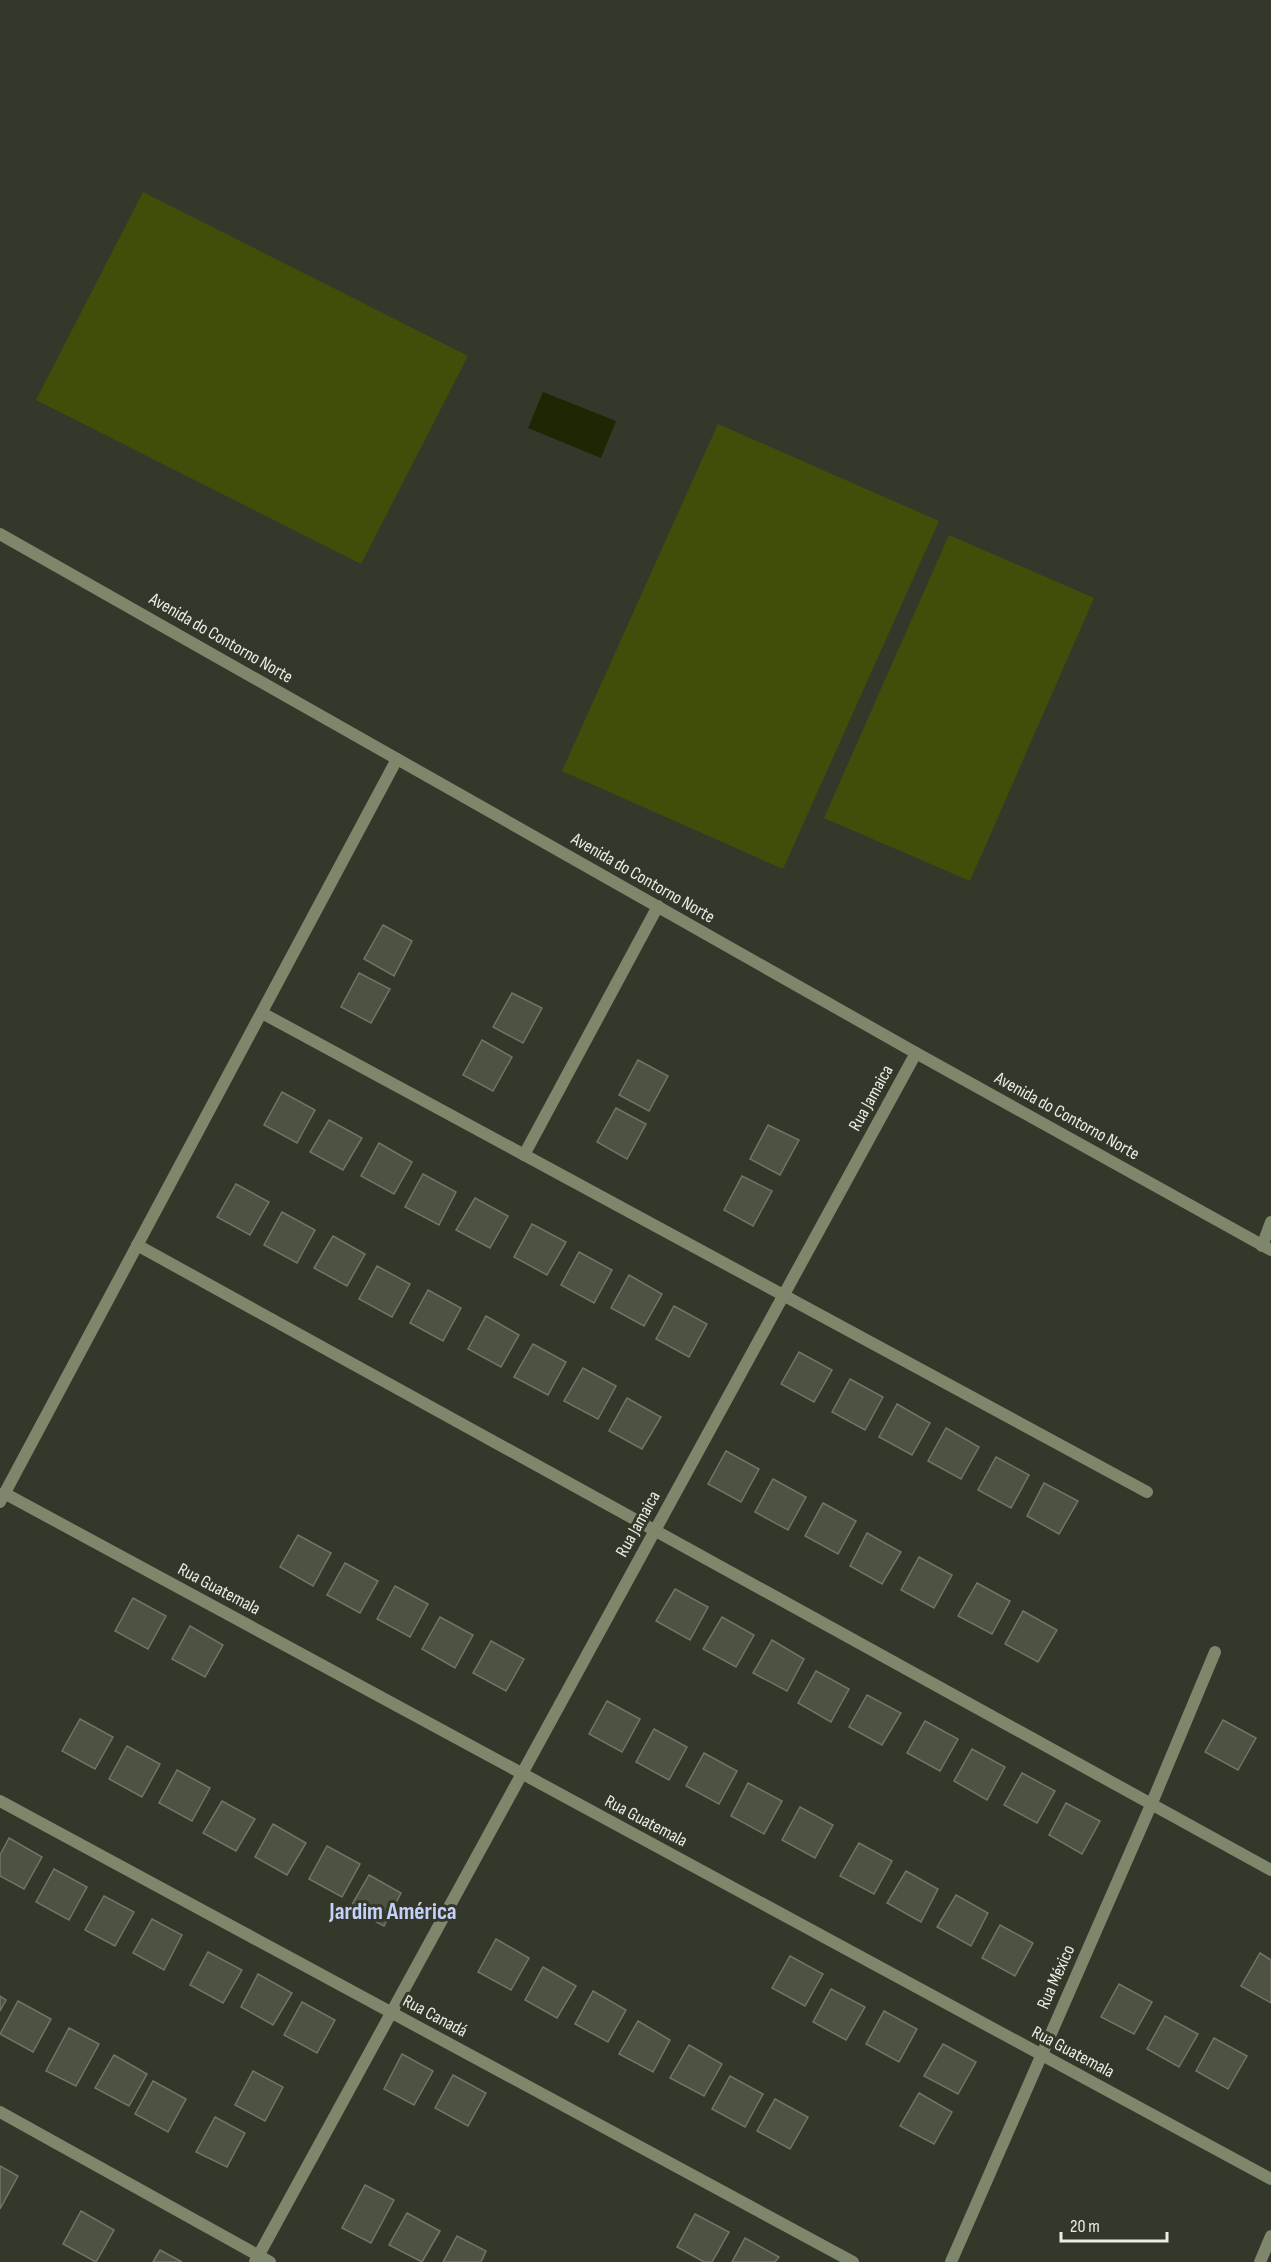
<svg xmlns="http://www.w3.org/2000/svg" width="1271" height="2262" viewBox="0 0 1271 2262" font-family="'Sofia Sans Condensed',sans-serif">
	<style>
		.green { fill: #3f4f09 }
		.water { fill: #1e2603 }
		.building { fill: #4d5242; stroke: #707665; stroke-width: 1.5 }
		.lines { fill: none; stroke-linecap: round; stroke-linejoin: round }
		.street { stroke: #7e876c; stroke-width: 12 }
		.labels { text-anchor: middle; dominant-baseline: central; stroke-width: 6; stroke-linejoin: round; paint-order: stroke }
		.street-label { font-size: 18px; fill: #eaede4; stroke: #33382a }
		.district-label { font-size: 24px; font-weight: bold; fill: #c5d1fb; stroke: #33382a }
	</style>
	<rect width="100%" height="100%" fill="#33382a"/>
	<!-- green -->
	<g class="green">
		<path d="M143 192 468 356 361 564 36 400Z"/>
		<path d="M718 424 939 521 783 869 562 771Z"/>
		<path d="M949 535 1094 598 970 881 824 818Z"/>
	</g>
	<!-- water -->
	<path class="water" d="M543 392 616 421 601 458 528 428Z"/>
	<!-- building -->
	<g class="building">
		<path d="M383 925 412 941 394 976 364 959Z"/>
		<path d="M359 973 390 989 371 1023 341 1007Z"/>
		<path d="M512 993 542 1008 523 1043 493 1027Z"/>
		<path d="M482 1040 512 1057 493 1091 463 1075Z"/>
		<path d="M638 1060 668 1076 649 1111 619 1095Z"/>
		<path d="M282 1092 315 1110 297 1143 264 1125Z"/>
		<path d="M616 1108 646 1124 627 1159 597 1142Z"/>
		<path d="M329 1120 362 1138 343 1170 310 1152Z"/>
		<path d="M768 1125 799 1140 780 1175 750 1159Z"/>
		<path d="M379 1143 412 1162 394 1194 361 1176Z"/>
		<path d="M423 1174 456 1192 439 1225 405 1207Z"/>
		<path d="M742 1176 772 1191 753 1226 724 1210Z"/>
		<path d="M236 1184 269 1202 250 1235 217 1217Z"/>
		<path d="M475 1198 508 1216 490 1248 456 1230Z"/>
		<path d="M282 1212 315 1230 297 1263 264 1245Z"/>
		<path d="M532 1224 566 1242 547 1275 514 1257Z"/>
		<path d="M333 1236 365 1254 347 1286 314 1268Z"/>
		<path d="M579 1252 612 1270 594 1303 561 1285Z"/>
		<path d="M377 1266 410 1284 392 1317 359 1299Z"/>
		<path d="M629 1275 662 1294 644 1326 611 1308Z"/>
		<path d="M428 1290 461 1308 443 1341 410 1323Z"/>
		<path d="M674 1306 707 1324 689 1357 656 1339Z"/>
		<path d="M486 1316 519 1335 501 1367 468 1349Z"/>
		<path d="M533 1344 566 1362 548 1395 514 1377Z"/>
		<path d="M799 1352 832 1370 814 1402 781 1384Z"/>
		<path d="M583 1368 616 1386 598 1419 564 1401Z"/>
		<path d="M850 1379 883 1397 865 1430 832 1412Z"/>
		<path d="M627 1398 661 1417 642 1449 609 1431Z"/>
		<path d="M897 1404 930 1423 912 1455 879 1437Z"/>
		<path d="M946 1428 979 1447 961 1479 928 1461Z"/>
		<path d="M726 1451 759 1469 741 1502 708 1484Z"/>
		<path d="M996 1457 1029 1475 1011 1508 978 1490Z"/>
		<path d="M773 1479 806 1497 788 1530 755 1512Z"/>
		<path d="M1044 1483 1078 1501 1059 1534 1027 1516Z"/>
		<path d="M823 1503 856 1521 838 1554 805 1536Z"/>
		<path d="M867 1533 901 1552 882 1584 850 1566Z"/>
		<path d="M298 1535 331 1553 313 1586 280 1567Z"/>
		<path d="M919 1557 952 1575 934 1608 901 1590Z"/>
		<path d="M345 1563 378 1581 360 1613 327 1595Z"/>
		<path d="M977 1583 1010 1601 992 1634 958 1616Z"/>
		<path d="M395 1586 428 1604 410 1637 377 1619Z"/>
		<path d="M675 1589 708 1607 690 1640 656 1621Z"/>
		<path d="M133 1598 166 1616 148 1649 115 1631Z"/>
		<path d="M1023 1611 1057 1630 1038 1662 1005 1644Z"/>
		<path d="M440 1617 473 1635 455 1668 422 1649Z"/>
		<path d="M722 1617 754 1635 736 1667 703 1649Z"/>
		<path d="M190 1626 223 1645 205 1677 172 1659Z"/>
		<path d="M772 1640 804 1659 787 1691 753 1673Z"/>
		<path d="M491 1641 524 1659 506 1691 473 1673Z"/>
		<path d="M816 1671 849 1689 831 1722 798 1703Z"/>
		<path d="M867 1695 901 1713 882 1745 849 1727Z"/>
		<path d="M607 1701 640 1719 622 1752 589 1734Z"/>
		<path d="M80 1719 113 1737 95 1769 62 1751Z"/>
		<path d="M1223 1720 1256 1738 1238 1770 1205 1752Z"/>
		<path d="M925 1721 958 1739 940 1771 907 1753Z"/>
		<path d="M654 1729 687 1747 669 1780 636 1762Z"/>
		<path d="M127 1746 160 1764 142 1797 109 1779Z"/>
		<path d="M972 1749 1005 1767 987 1800 954 1781Z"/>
		<path d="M704 1753 737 1771 719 1804 686 1786Z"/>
		<path d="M177 1770 210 1788 192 1821 159 1803Z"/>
		<path d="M1022 1773 1055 1791 1037 1823 1004 1805Z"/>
		<path d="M748 1783 782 1801 764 1834 731 1816Z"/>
		<path d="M222 1801 255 1819 236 1851 203 1833Z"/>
		<path d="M1066 1803 1100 1821 1082 1854 1049 1835Z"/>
		<path d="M800 1807 833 1825 815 1858 782 1840Z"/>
		<path d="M273 1824 306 1843 287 1875 255 1857Z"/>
		<path d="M9 1838 42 1857 24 1889 0 1876V1855Z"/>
		<path d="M859 1843 892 1861 874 1894 840 1876Z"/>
		<path d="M327 1846 360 1864 342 1897 309 1879Z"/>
		<path d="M54 1869 87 1887 69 1920 36 1902Z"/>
		<path d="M906 1871 938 1889 921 1922 887 1903Z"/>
		<path d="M369 1875 401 1893 384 1926 350 1908Z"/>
		<path d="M956 1895 988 1913 971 1946 937 1927Z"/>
		<path d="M104 1896 134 1912 115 1946 85 1930Z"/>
		<path d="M152 1919 182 1935 164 1970 133 1953Z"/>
		<path d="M1000 1925 1033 1943 1015 1976 982 1958Z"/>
		<path d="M496 1939 529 1958 511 1990 478 1972Z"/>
		<path d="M208 1952 242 1970 223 2003 190 1985Z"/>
		<path d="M1260 1953 1271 1960V2003L1241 1986Z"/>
		<path d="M790 1956 823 1974 805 2006 772 1988Z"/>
		<path d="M543 1967 576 1986 557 2018 525 2000Z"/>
		<path d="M258 1974 292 1993 273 2025 241 2007Z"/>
		<path d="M1119 1984 1152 2002 1134 2034 1101 2017Z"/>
		<path d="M831 1989 865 2007 846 2040 813 2022Z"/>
		<path d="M593 1991 626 2010 608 2042 575 2024Z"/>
		<path d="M0 1996 6 2000 0 2011Z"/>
		<path d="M18 2001 51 2019 33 2052 0 2034Z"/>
		<path d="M302 2002 335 2020 317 2053 284 2035Z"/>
		<path d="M884 2011 917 2029 899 2062 866 2044Z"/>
		<path d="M1165 2016 1198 2034 1179 2067 1147 2049Z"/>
		<path d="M638 2021 670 2040 653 2072 619 2054Z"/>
		<path d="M69 2028 99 2044 76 2086 46 2071Z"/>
		<path d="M1214 2038 1247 2056 1228 2089 1196 2071Z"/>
		<path d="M943 2044 976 2062 958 2094 924 2076Z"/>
		<path d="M689 2045 722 2064 704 2096 670 2078Z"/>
		<path d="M402 2054 433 2071 414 2105 384 2089Z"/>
		<path d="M114 2055 147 2074 129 2106 95 2088Z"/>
		<path d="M253 2071 283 2087 265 2121 235 2105Z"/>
		<path d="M453 2075 486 2093 468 2126 435 2108Z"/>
		<path d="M730 2076 763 2094 745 2127 712 2109Z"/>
		<path d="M153 2081 186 2099 168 2132 135 2114Z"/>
		<path d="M919 2093 952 2112 934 2144 900 2126Z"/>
		<path d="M775 2099 808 2117 790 2149 757 2131Z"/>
		<path d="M215 2117 245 2133 227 2167 196 2152Z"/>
		<path d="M0 2166 18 2176 0 2209Z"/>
		<path d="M365 2185 394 2200 371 2243 342 2228Z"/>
		<path d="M81 2211 114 2230 96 2262 63 2244Z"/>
		<path d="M407 2213 440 2231 422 2262 389 2245Z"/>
		<path d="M695 2214 729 2232 712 2262H704L677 2247Z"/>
		<path d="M457 2236 486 2251 481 2262H443Z"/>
		<path d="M745 2238 779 2257 775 2262H732Z"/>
		<path d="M160 2250 182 2262H153Z"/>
	</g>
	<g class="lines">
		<!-- street -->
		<g class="street">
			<path d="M0 534 916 1053 1271 1250"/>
			<path d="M262 1013 1147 1492"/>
			<path d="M524 1155 658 906"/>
			<path d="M137 1245 1271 1870"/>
			<path d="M1262 1246 1271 1222"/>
			<path d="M4 1493 1271 2179"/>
			<path d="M0 1502 397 759"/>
			<path d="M0 1801 853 2262"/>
			<path d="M0 2112 270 2262"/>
			<path d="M255 2262 916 1053"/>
			<path d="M951 2262 1151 1805 1215 1652"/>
			<path d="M1260 2262 1271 2236"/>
		</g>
	</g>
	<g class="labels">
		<!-- street labels -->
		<g class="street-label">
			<text transform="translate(221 638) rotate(30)">Avenida do Contorno Norte</text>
			<text transform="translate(643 878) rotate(30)">Avenida do Contorno Norte</text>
			<text transform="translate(871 1098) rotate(-61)">Rua Jamaica</text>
			<text transform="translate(1067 1116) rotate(29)">Avenida do Contorno Norte</text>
			<text transform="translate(638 1524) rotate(-61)">Rua Jamaica</text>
			<text transform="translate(219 1589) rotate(28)">Rua Guatemala</text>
			<text transform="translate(646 1821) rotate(28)">Rua Guatemala</text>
			<text transform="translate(1056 1977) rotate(-66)">Rua México</text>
			<text transform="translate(435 2016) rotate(28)">Rua Canadá</text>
			<text transform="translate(1073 2052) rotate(28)">Rua Guatemala</text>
		</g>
		<!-- district labels -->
		<g class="district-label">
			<text x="393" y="1911">Jardim América</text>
		</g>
	</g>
	<!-- scale -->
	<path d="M1061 2232v9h106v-9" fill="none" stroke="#eaede4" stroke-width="3"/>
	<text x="1070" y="2232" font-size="18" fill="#eaede4" stroke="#33382a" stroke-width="4.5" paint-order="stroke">20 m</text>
</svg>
